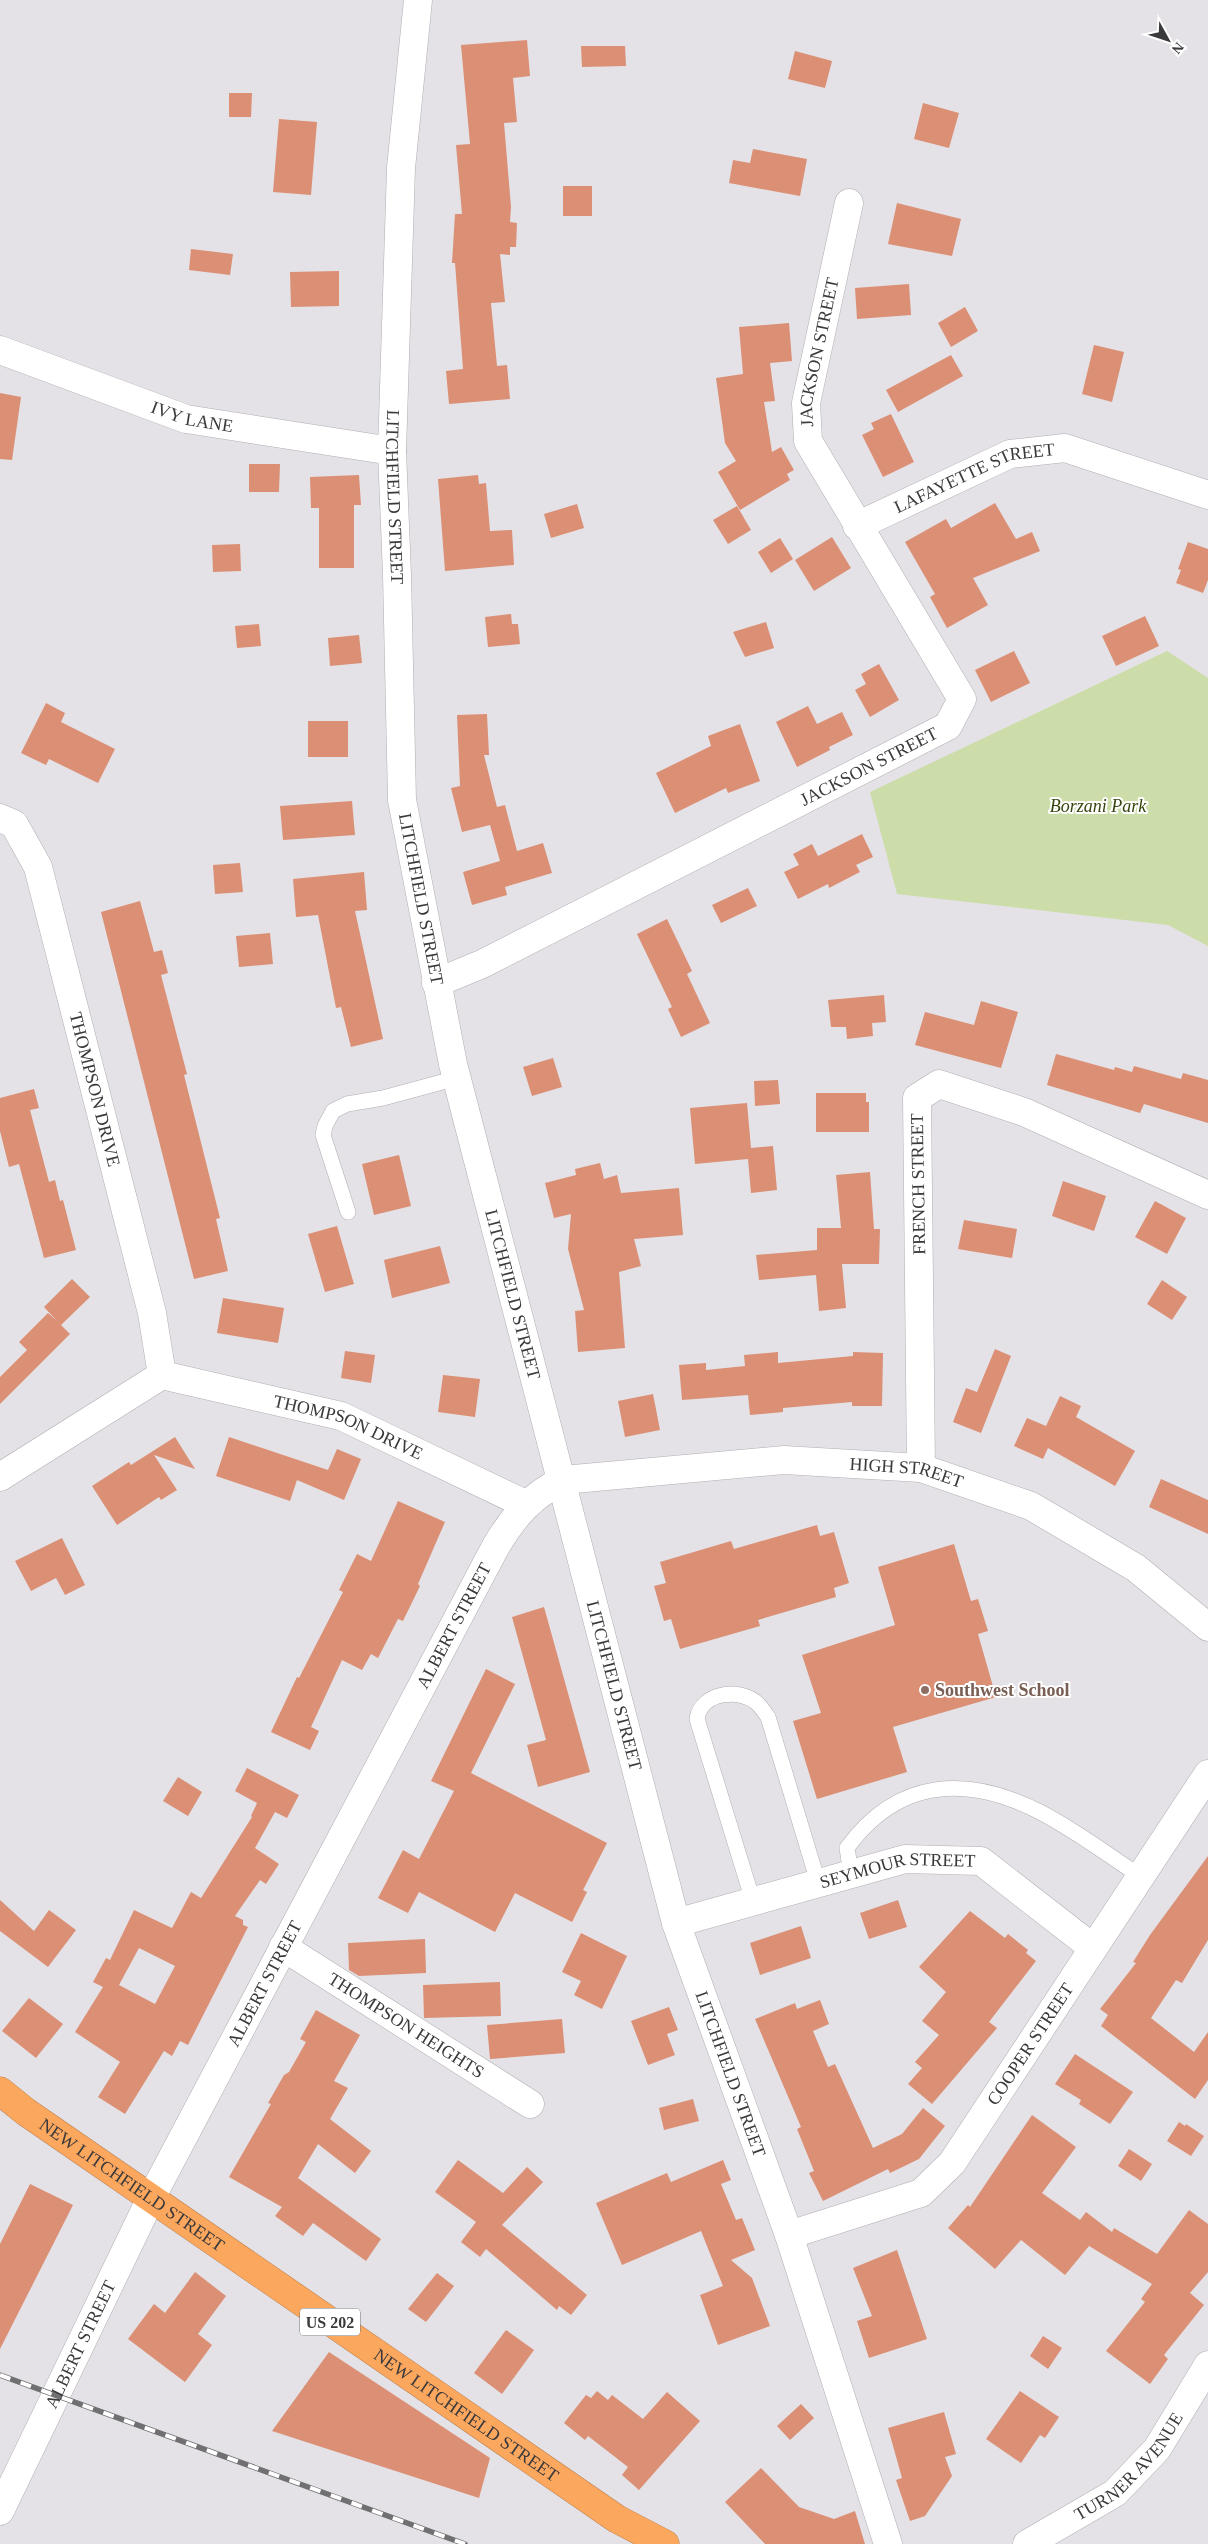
<svg xmlns="http://www.w3.org/2000/svg" width="1208" height="2544" viewBox="0 0 1208 2544" font-family="Georgia,serif">
	<style>
		.green { fill: #ccdda9 }
		.building { fill: #db8f75; fill-rule: evenodd }
		.lines { fill: none; stroke-linecap: round; stroke-linejoin: round }
		.lane-casing { stroke: #b1aeb3; stroke-width: 16 }
		.street-casing { stroke: #b1aeb3; stroke-width: 29 }
		.secondary-casing { stroke: #b1aeb3; stroke-width: 29 }
		.highway-casing { stroke: #b88052; stroke-width: 29 }
		.lane { stroke: #fff; stroke-width: 15 }
		.street { stroke: #fff; stroke-width: 28 }
		.secondary { stroke: #fff; stroke-width: 28 }
		.highway { stroke: #fca75e; stroke-width: 28 }
		.rail-casing { stroke: #706f71; stroke-width: 5.5 }
		.rail { stroke: #fff; stroke-width: 4; stroke-dasharray: 11; stroke-linecap: butt }
		.education-dot { fill: #8d6e63; stroke: #fff; stroke-width: 2 }
		.labels { text-anchor: middle; dominant-baseline: central; stroke-width: 4; stroke-linejoin: round; paint-order: stroke }
		.shield { fill: #fff; stroke: #757476; stroke-width: 1 }
		.shield-label { font-size: 16px; font-weight: bold; fill: #3a393b }
		.street-label { font-size: 18px; fill: #3a393b; stroke: #fff }
		.park-label { font-size: 18px; font-style: italic; fill: #36440e; stroke: #fff }
		.education-label { font-size: 18px; font-weight: bold; fill: #785e54; stroke: #fff; text-anchor: start }
	</style>
	<rect width="100%" height="100%" fill="#e4e2e6"/>
	<!-- green -->
	<path class="green" d="M1167 651 1208 678V946L1168 925 897 894 870 792Z"/>
	<!-- building -->
	<g class="building">
		<path d="M527 40 530 76 513 78 517 122 504 123 511 207 510 222 517 223 516 247H510V255L500 254 505 302 491 303 497 366 507 365 510 399 449 404 446 371 463 369 455 263H452L455 214H462L456 145 470 144 461 45Z"/>
		<path d="M581 46H625L626 66 582 67Z"/>
		<path d="M795 51 832 61 825 88 788 79Z"/>
		<path d="M229 93H252L251 117H229Z"/>
		<path d="M923 103 959 113 949 148 914 139Z"/>
		<path d="M279 119 317 122 311 195 273 192Z"/>
		<path d="M753 149 807 159 800 196 729 183 733 160 750 163Z"/>
		<rect x="563" y="186" width="29" height="30"/>
		<path d="M897 203 961 219 952 256 888 244Z"/>
		<path d="M191 249 233 254 230 275 189 270Z"/>
		<path d="M339 271V306L291 307 290 272Z"/>
		<path d="M909 284 911 315 857 319 855 288Z"/>
		<path d="M965 307 978 331 951 347 938 323Z"/>
		<path d="M789 323 792 361 770 363 775 401 764 402 772 452 781 447 794 470 787 474 790 480 740 510 718 472 736 461 725 443 716 378 743 374 739 327Z"/>
		<path d="M1094 345 1124 352 1112 402 1082 394Z"/>
		<path d="M951 355 963 376 898 412 886 390Z"/>
		<path d="M0 393 21 397 12 460 0 459Z"/>
		<path d="M891 414 914 462 883 477 862 435 874 429 871 423Z"/>
		<path d="M249 464H280L279 492H249Z"/>
		<path d="M359 475 361 505H354V568H319V508H311L310 477Z"/>
		<path d="M478 475 479 484 486 483 490 531 512 530 514 565 445 571 438 479Z"/>
		<path d="M995 503 1016 539 1032 532 1040 551 973 578 988 605 947 628 930 597 935 594 905 542 946 519 951 528Z"/>
		<path d="M577 504 584 528 551 538 544 514Z"/>
		<path d="M737 506 751 530 728 544 713 520Z"/>
		<path d="M832 537 851 568 814 591 795 560Z"/>
		<path d="M780 538 793 559 771 573 758 552Z"/>
		<path d="M1188 542 1208 549V580L1203 593 1176 583 1181 570 1178 569Z"/>
		<path d="M240 544 241 571 213 572 212 545Z"/>
		<path d="M511 614 512 624H518L520 644 488 647 485 617Z"/>
		<path d="M1145 616 1159 646 1116 666 1102 636Z"/>
		<path d="M766 622 774 648 745 657 733 632Z"/>
		<path d="M259 624 261 646 237 648 235 626Z"/>
		<path d="M359 635 362 663 330 666 328 638Z"/>
		<path d="M1014 651 1030 683 991 702 975 670Z"/>
		<path d="M879 664 899 700 870 717 855 690 866 684 861 674Z"/>
		<path d="M46 703 65 713 61 722 115 749 98 783 49 759 46 765 21 753Z"/>
		<path d="M808 706 817 724 842 712 853 735 829 747 830 750 797 767 776 722Z"/>
		<path d="M487 714 489 755H484L497 807 505 805 517 851 543 843 552 873 505 887 507 895 472 905 463 872 500 861 490 825 462 832 451 788 460 786 457 715Z"/>
		<rect x="308" y="721" width="40" height="36"/>
		<path d="M740 724 760 781 728 793 726 788 675 813 656 773 711 746 708 736Z"/>
		<path d="M352 801 355 835 283 840 280 806Z"/>
		<path d="M862 834 873 857 856 865 860 872 829 888 828 884 798 899 784 872 799 865 793 854 812 844 818 856Z"/>
		<path d="M240 863 243 892 215 894 213 865Z"/>
		<path d="M364 872 367 910 355 911 383 1039 351 1047 341 1007 336 1008 318 915 296 917 293 879Z"/>
		<path d="M748 888 757 906 721 923 712 905Z"/>
		<path d="M140 901 154 952 162 950 168 973 161 975 187 1074 184 1075 220 1218 216 1219 228 1271 194 1279 101 912Z"/>
		<path d="M667 919 692 971 687 974 710 1023 681 1037 668 1009 672 1007 637 934Z"/>
		<path d="M270 933 273 964 239 967 236 936Z"/>
		<path d="M884 995 886 1022 872 1023 873 1036 847 1039 846 1027H831L828 1000Z"/>
		<path d="M981 1001 1018 1012 1001 1068 915 1045 925 1012 974 1025Z"/>
		<path d="M1056 1054 1114 1070 1115 1067 1132 1072 1134 1066 1181 1079 1183 1073 1208 1080V1123L1144 1104 1140 1113 1047 1085Z"/>
		<path d="M553 1058 562 1087 532 1096 523 1067Z"/>
		<path d="M778 1080 780 1104 755 1106 754 1081Z"/>
		<path d="M34 1089 39 1108 30 1110 49 1182 55 1180 60 1201 63 1200 76 1250 44 1258 19 1164 9 1167 0 1131V1098Z"/>
		<path d="M816 1093H866V1102H869V1132H816Z"/>
		<path d="M747 1103 751 1148 773 1146 777 1190 751 1193 748 1159 695 1164 690 1108Z"/>
		<path d="M399 1155 411 1206 374 1215 362 1164Z"/>
		<path d="M600 1163 604 1179 617 1175 621 1193 679 1188 683 1235 634 1239 641 1266 619 1272 625 1348 578 1352 575 1311 584 1310 568 1249 571 1214 554 1218 545 1183 576 1175 575 1169Z"/>
		<path d="M870 1172 874 1229H880L879 1264H842L846 1308 819 1311 816 1275 759 1280 756 1255 817 1250V1228H841L836 1175Z"/>
		<path d="M1063 1181 1106 1196 1094 1231 1052 1216Z"/>
		<path d="M1155 1201 1186 1218 1167 1254 1135 1237Z"/>
		<path d="M964 1220 1017 1229 1012 1258 958 1249Z"/>
		<path d="M337 1226 354 1284 325 1292 308 1234Z"/>
		<path d="M440 1246 450 1283 392 1298 384 1260Z"/>
		<path d="M72 1279 90 1297 61 1325 70 1334 0 1404V1377L27 1350 19 1342 48 1313 57 1321 44 1307Z"/>
		<path d="M1162 1280 1187 1297 1172 1320 1147 1304Z"/>
		<path d="M223 1298 284 1308 278 1343 217 1333Z"/>
		<path d="M995 1349 1011 1356 981 1433 953 1422 966 1388 977 1392Z"/>
		<path d="M345 1351 375 1355 371 1383 341 1378Z"/>
		<path d="M778 1352V1363L853 1356V1352L883 1353 882 1406H852V1402L783 1408V1412L750 1415 748 1395 682 1400 679 1365 706 1363V1370L745 1366 744 1355Z"/>
		<path d="M443 1375 480 1379 475 1417 438 1412Z"/>
		<path d="M653 1394 660 1430 625 1437 618 1401Z"/>
		<path d="M1060 1396 1081 1406 1076 1417 1135 1451 1115 1486 1048 1448 1043 1459 1014 1446 1027 1418 1046 1426Z"/>
		<path d="M175 1437 195 1469 154 1455 177 1490 161 1500 159 1497 117 1525 92 1486 129 1462 131 1465Z"/>
		<path d="M229 1437 328 1470 337 1449 361 1459 344 1500 297 1480 290 1501 216 1476Z"/>
		<path d="M1161 1479 1208 1500V1534L1149 1507Z"/>
		<path d="M398 1501 445 1522 418 1584 420 1586 403 1621 398 1619 378 1658 371 1654 362 1670 342 1660 311 1727 319 1731 310 1750 271 1732 297 1677 299 1678 343 1592 339 1590 357 1554 371 1561Z"/>
		<path d="M817 1525 820 1536 834 1532 849 1583 834 1588 836 1597 758 1620 760 1626 680 1649 671 1619 664 1621 654 1586 666 1583 660 1562 731 1541 734 1549Z"/>
		<path d="M62 1538 85 1585 65 1595 56 1578 31 1591 15 1561Z"/>
		<path d="M954 1544 971 1601 978 1599 988 1631 978 1634 996 1697 893 1727 907 1772 817 1799 793 1721 821 1713 802 1655 895 1625 878 1567Z"/>
		<path d="M544 1607 590 1772 538 1787 527 1745 546 1740 512 1617Z"/>
		<path d="M486 1669 515 1684 471 1773 607 1843 583 1890 587 1892 572 1922 515 1893 495 1932 419 1892 408 1913 378 1898 403 1850 419 1859 454 1791 431 1781Z"/>
		<path d="M247 1768 299 1795 287 1818 275 1812 255 1848 279 1864 266 1884 260 1880 235 1916 243 1920V1925L248 1927 188 2045 180 2041 172 2056 164 2051 125 2114 98 2097 120 2062 75 2032 103 1987 93 1982 106 1958 110 1960 134 1910 172 1928 191 1892 201 1898 252 1817 251 1816 257 1803 235 1791ZM139 1948 175 1966 155 2004 119 1985Z"/>
		<path d="M178 1777 202 1792 188 1816 163 1801Z"/>
		<path d="M1208 1856V1940L1182 1983 1176 1980 1151 2018 1194 2052 1208 2032V2080L1195 2099 1101 2026 1108 2015 1100 2009 1136 1963 1133 1962 1150 1935Z"/>
		<path d="M0 1900 34 1931 49 1910 76 1930 48 1967 0 1931Z"/>
		<path d="M898 1900 907 1927 869 1939 860 1913Z"/>
		<path d="M970 1911 1005 1938 1008 1934 1028 1950 1026 1953 1036 1961 989 2022 997 2028 932 2104 908 2084 922 2068 915 2062 939 2035 922 2021 946 1992 919 1967Z"/>
		<path d="M801 1926 811 1958 760 1975 750 1943Z"/>
		<path d="M581 1933 627 1956 602 2009 574 1995 581 1981 562 1972Z"/>
		<path d="M425 1939 426 1973 359 1976 349 1970 348 1943Z"/>
		<path d="M500 1982 501 2016 424 2018 423 1985Z"/>
		<path d="M29 1998 63 2024 36 2058 2 2031Z"/>
		<path d="M820 2000 829 2024 813 2031 828 2067 835 2064 873 2148 902 2134 923 2108 945 2126 919 2159 890 2173 888 2169 823 2201 809 2173 814 2171 797 2129 801 2127 755 2019 795 2003 797 2009Z"/>
		<path d="M669 2007 678 2030 667 2034 675 2055 648 2065 631 2021Z"/>
		<path d="M316 2010 360 2035 334 2081 348 2088 330 2119 371 2151 355 2173 318 2144 298 2178 381 2239 366 2261 313 2223 303 2236 275 2216 282 2207 229 2177 271 2104 268 2103 284 2075 289 2072 306 2042 300 2039Z"/>
		<path d="M562 2019 565 2053 490 2059 487 2025Z"/>
		<path d="M1075 2054 1133 2092 1110 2124 1079 2104 1081 2100 1055 2084Z"/>
		<path d="M693 2099 699 2121 664 2130 659 2108Z"/>
		<path d="M1032 2115 1076 2147 1042 2193 1080 2220 1086 2212 1112 2232 1114 2228 1157 2254 1189 2210 1208 2224V2272L1190 2293 1204 2305 1164 2355 1168 2359 1150 2384 1106 2351 1145 2302 1141 2299 1152 2284 1089 2246 1065 2275 1021 2240 995 2269 948 2228 968 2205 970 2207Z"/>
		<path d="M1179 2122 1185 2126 1186 2124 1204 2136 1191 2156 1167 2141Z"/>
		<path d="M1129 2149 1152 2164 1141 2181 1118 2166Z"/>
		<path d="M458 2160 503 2193 527 2167 543 2182 502 2225 587 2295 571 2315 559 2306 557 2310 486 2249 480 2257 461 2242 476 2222 435 2192Z"/>
		<path d="M723 2160 731 2180 721 2184 736 2220 742 2218 755 2250 731 2260 752 2278 770 2326 718 2345 700 2295 723 2286 701 2231 622 2265 596 2203 667 2173 671 2182Z"/>
		<path d="M30 2184 73 2205 0 2349V2244Z"/>
		<path d="M897 2250 927 2339 869 2358 857 2321 872 2316 853 2268Z"/>
		<path d="M195 2272 226 2296 198 2334 212 2345 185 2382 128 2339 154 2304 165 2313Z"/>
		<path d="M437 2273 454 2286 426 2322 408 2309Z"/>
		<path d="M506 2330 534 2350 502 2394 474 2373Z"/>
		<path d="M1043 2336 1062 2348 1048 2369 1030 2356Z"/>
		<path d="M329 2352 490 2458 479 2498 272 2431Z"/>
		<path d="M597 2391 608 2400 612 2395 643 2419 667 2392 700 2421 639 2490 622 2475 628 2467 588 2436 585 2440 564 2423 586 2395 591 2398Z"/>
		<path d="M1020 2391 1059 2417 1045 2438 1040 2435 1021 2463 986 2439Z"/>
		<path d="M801 2404 814 2418 790 2440 777 2426Z"/>
		<path d="M944 2412 956 2454 945 2457 952 2476 925 2516 910 2521 896 2480 902 2478 888 2428Z"/>
		<path d="M761 2468 799 2507 834 2519 855 2511 865 2544H765L725 2502Z"/>
	</g>
	<g class="lines">
		<defs>
			<g id="lane">
				<path d="M348 1212 323 1135 325 1126 333 1111 347 1104 383 1098 457 1078"/>
				<path d="M851 1873 847 1848C898 1778 967 1775 1040 1812 1075 1830 1108 1855 1140 1876"/>
				<path d="M753 1901 697 1719C701 1692 740 1687 758 1704 762 1708 765 1713 768 1717L818 1882"/>
			</g>
			<g id="street">
				<path id="s1" d="M0 350 186 419 392 451"/>
				<path id="s2" d="M857 526 1010 454 1065 448 1208 495"/>
				<path id="s3" d="M0 818 14 824 38 867 152 1313 162 1375 0 1477"/>
				<path id="s4" d="M436 983 482 964 948 726 962 699 808 441 806 403 849 203"/>
				<path id="s5" d="M162 1375 341 1416 525 1504"/>
				<path d="M921 1468 917 1098 939 1084 1024 1112 1208 1195"/>
				<path id="s6" d="M676 1923 905 1859 981 1861 1093 1948"/>
				<path id="s7" d="M283 1947 530 2104"/>
				<path id="s8" d="M789 2235 921 2193 952 2163 1208 1774"/>
				<path id="s9" d="M1027 2544 1115 2493 1157 2449 1208 2365"/>
			</g>
			<g id="secondary">
				<path id="s10" d="M418 0 401 168 392 451 397 575 402 800 453 1064 676 1923 789 2235 888 2544"/>
				<path id="s11" d="M0 2511 151 2198 496 1546C514 1516 531 1496 563 1480L784 1460 921 1468 1031 1506 1136 1568 1208 1627"/>
			</g>
			<g id="highway">
				<path id="s12" d="M0 2091 26 2112 617 2519 665 2544"/>
			</g>
		</defs>
		<!-- lane casing -->
		<use href="#lane" class="lane-casing"/>
		<!-- street casing -->
		<use href="#street" class="street-casing"/>
		<!-- secondary casing -->
		<use href="#secondary" class="secondary-casing"/>
		<!-- highway casing -->
		<use href="#highway" class="highway-casing"/>
		<!-- lane -->
		<use href="#lane" class="lane"/>
		<!-- street -->
		<use href="#street" class="street"/>
		<!-- secondary -->
		<use href="#secondary" class="secondary"/>
		<!-- highway -->
		<use href="#highway" class="highway"/>
		<defs>
			<path id="rail" d="M0 2375 465 2544"/>
		</defs>
		<!-- rail casing -->
		<use href="#rail" class="rail-casing"/>
		<!-- rail -->
		<use href="#rail" class="rail"/>
	</g>
	<!-- markers -->
	<circle class="education-dot" cx="925" cy="1690" r="5"/>
	<g class="labels">
		<!-- shield labels -->
		<rect class="shield" x="300" y="2308.5" width="60" height="27" rx="4"/>
		<g class="shield-label">
			<text x="330" y="2322">US 202</text>
		</g>
		<!-- street labels -->
		<g class="street-label">
			<text stroke="none"><textPath href="#s4" startOffset="994">JACKSON STREET</textPath></text>
			<text stroke="none"><textPath href="#s1" startOffset="204">IVY LANE</textPath></text>
			<text stroke="none"><textPath href="#s2" startOffset="128">LAFAYETTE STREET</textPath></text>
			<text stroke="none"><textPath href="#s10" startOffset="498">LITCHFIELD STREET</textPath></text>
			<text stroke="none"><textPath href="#s4" startOffset="484">JACKSON STREET</textPath></text>
			<text stroke="none"><textPath href="#s10" startOffset="902">LITCHFIELD STREET</textPath></text>
			<text stroke="none"><textPath href="#s3" startOffset="294">THOMPSON DRIVE</textPath></text>
			<text transform="translate(918 1184) rotate(-91)">FRENCH STREET</text>
			<text stroke="none"><textPath href="#s10" startOffset="1308">LITCHFIELD STREET</textPath></text>
			<text stroke="none"><textPath href="#s5" startOffset="194">THOMPSON DRIVE</textPath></text>
			<text stroke="none"><textPath href="#s11" startOffset="1526">HIGH STREET</textPath></text>
			<text stroke="none"><textPath href="#s11" startOffset="995">ALBERT STREET</textPath></text>
			<text stroke="none"><textPath href="#s10" startOffset="1712">LITCHFIELD STREET</textPath></text>
			<text stroke="none"><textPath href="#s6" startOffset="229">SEYMOUR STREET</textPath></text>
			<text stroke="none"><textPath href="#s11" startOffset="590">ALBERT STREET</textPath></text>
			<text stroke="none"><textPath href="#s7" startOffset="146">THOMPSON HEIGHTS</textPath></text>
			<text stroke="none"><textPath href="#s8" startOffset="324">COOPER STREET</textPath></text>
			<text stroke="none"><textPath href="#s10" startOffset="2118">LITCHFIELD STREET</textPath></text>
			<text stroke="none"><textPath href="#s12" startOffset="162">NEW LITCHFIELD STREET</textPath></text>
			<text stroke="none"><textPath href="#s11" startOffset="185">ALBERT STREET</textPath></text>
			<text stroke="none"><textPath href="#s12" startOffset="568">NEW LITCHFIELD STREET</textPath></text>
			<text stroke="none"><textPath href="#s9" startOffset="130">TURNER AVENUE</textPath></text>
		</g>
		<!-- park labels -->
		<g class="park-label">
			<text x="1098" y="806">Borzani Park</text>
		</g>
		<!-- education labels -->
		<g class="education-label">
			<text x="935" y="1690">Southwest School</text>
		</g>
	</g>
	<!-- north arrow -->
	<g transform="translate(1168 40) rotate(130)" stroke="#ffffff" stroke-width="4" paint-order="stroke">
	<path d="M0-4L9 19L0 12L-9 19Z" fill="#3a393b"/>
	<text y="-8" font-size="14" font-weight="bold" text-anchor="middle" fill="#3a393b">N</text>
	</g>
</svg>
